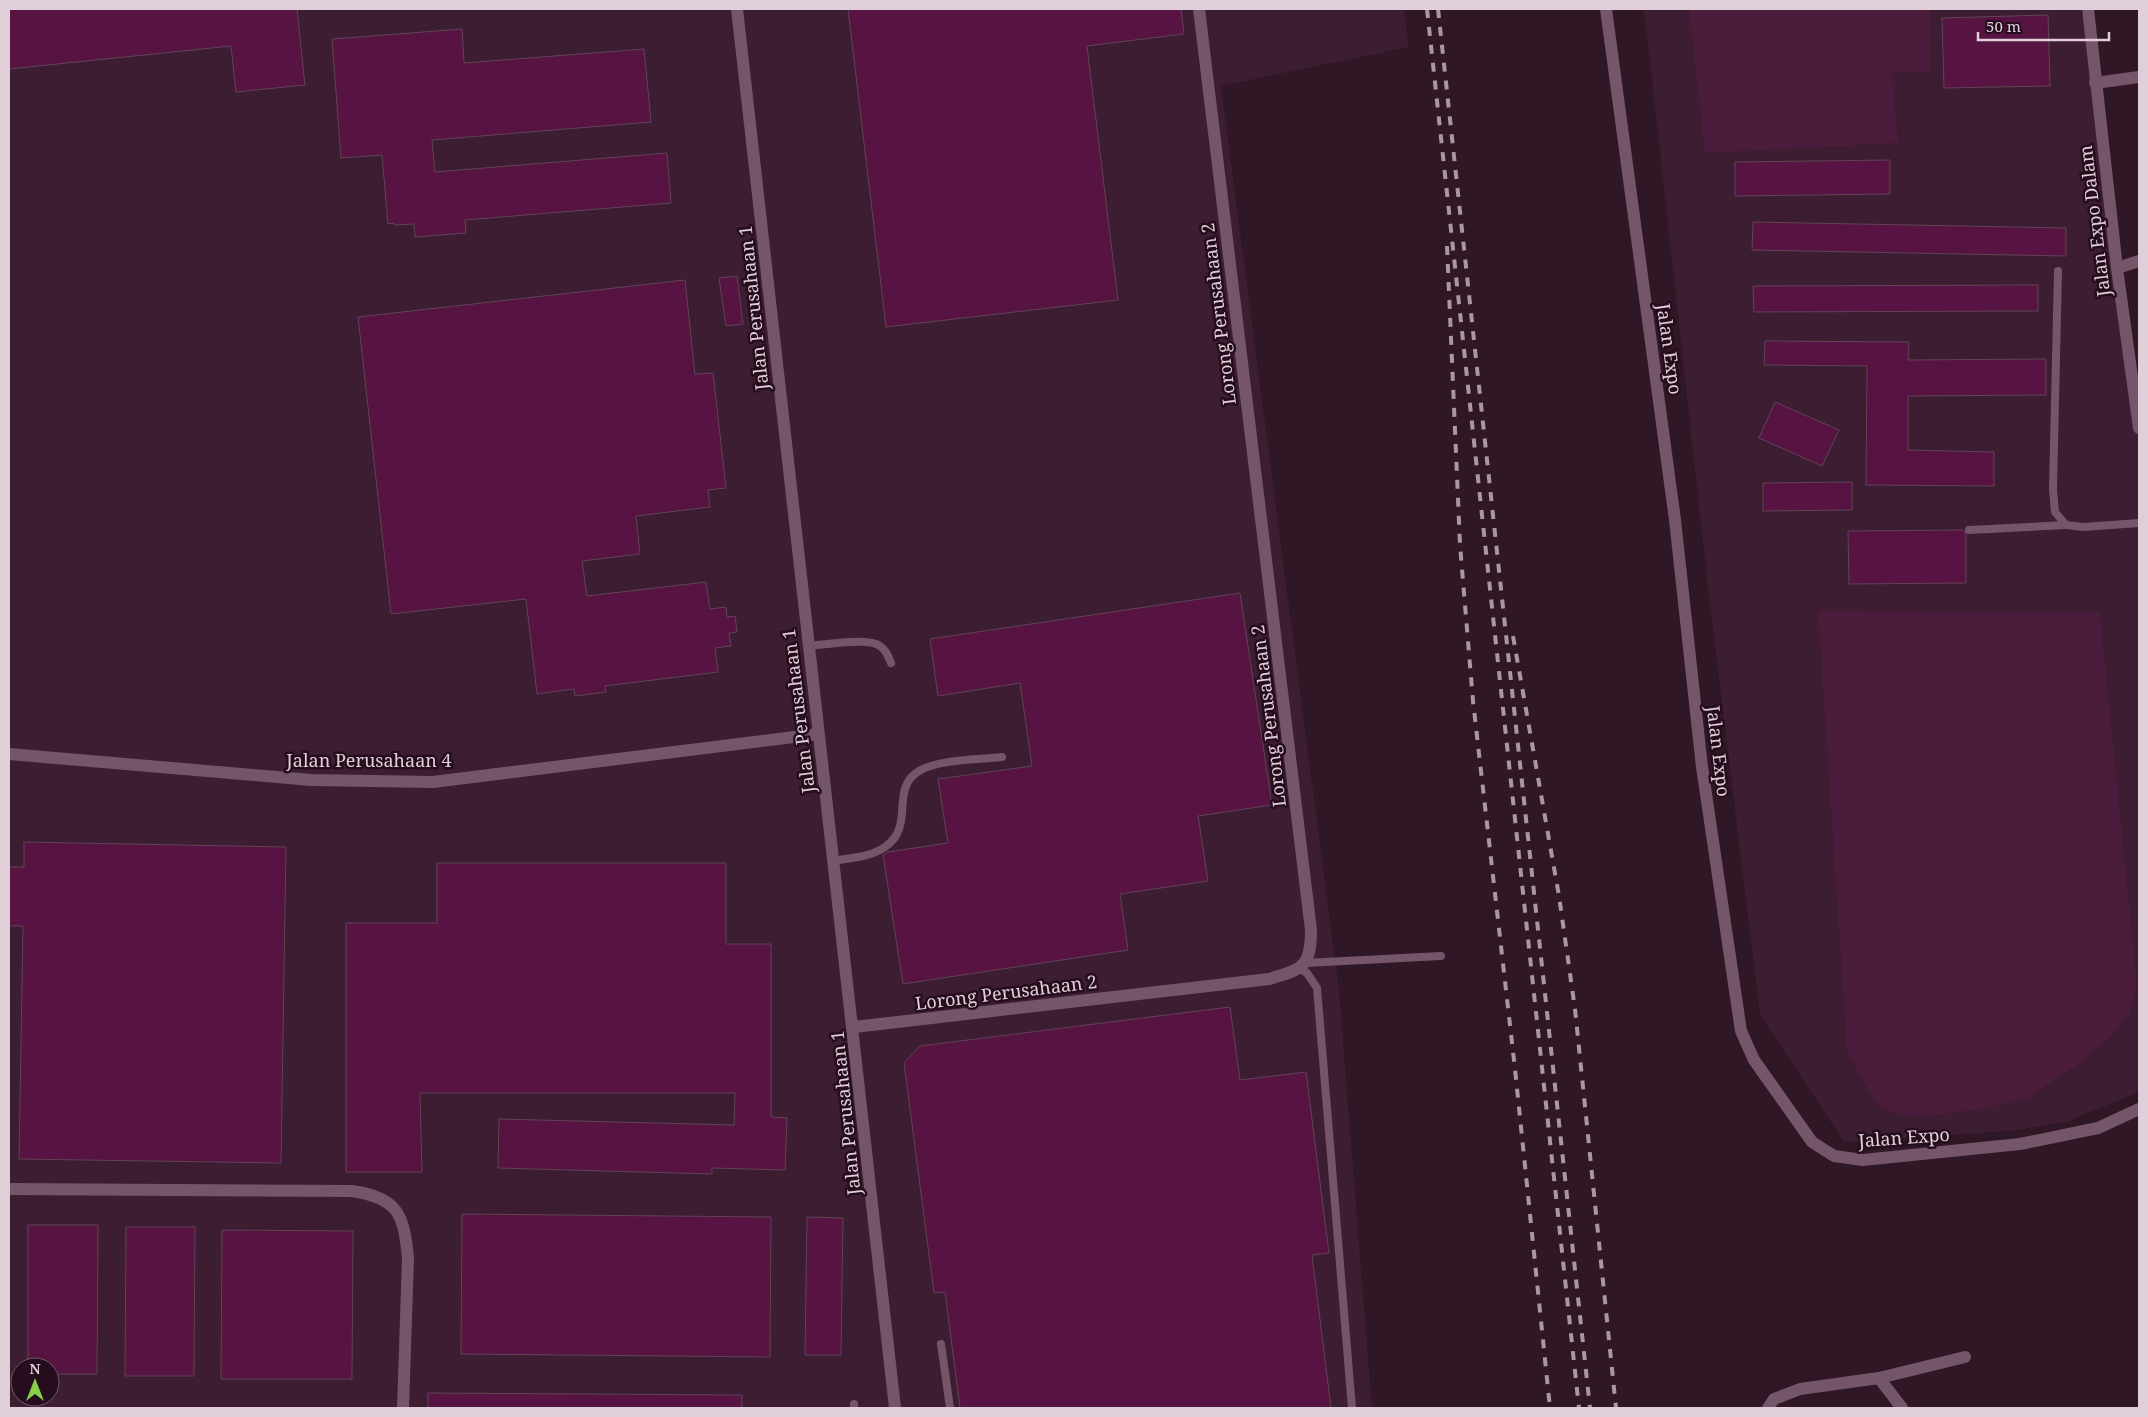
<svg xmlns="http://www.w3.org/2000/svg" width="2148" height="1417" viewBox="0 0 2148 1417" font-family="'Noto Serif',serif">
	<style>
		.built { fill: #3c1d31; fill-rule: evenodd }
		.green { fill: #4b1c3b }
		.building { fill: #571443; stroke: #604455 }
		.lines { fill: none; stroke-linecap: round; stroke-linejoin: round }
		.lane { stroke: #755569; stroke-width: 8 }
		.street { stroke: #755569; stroke-width: 12 }
		.rail { stroke: #aa97a2; stroke-width: 4; stroke-dasharray: 9 9; stroke-linecap: butt }
		.labels { text-anchor: middle; dominant-baseline: central; stroke-width: 5; stroke-linejoin: round; paint-order: stroke }
		.street-label { font-size: 18px; fill: #e0cfd8; stroke: #250d1d }
	</style>
	<rect width="100%" height="100%" fill="#2f1726"/>
	<!-- built -->
	<g class="built">
		<path d="M9 9H1404L1409 47 1221 86 1339 990 1372 1408H9ZM20 1367H50V1397H20Z"/>
		<path d="M1644 9H2081L2139 394V1092L2066 1122 2010 1131 1844 1142 1760 1014 1710 604Z"/>
	</g>
	<!-- green -->
	<g class="green">
		<path d="M1689 9H1931L1929 72 1892 73 1898 143 1705 153Z"/>
		<path d="M1818 611 2100 613 2137 984 2129 1014 2106 1041 2073 1068 2027 1098 1975 1110 1932 1115H1900L1877 1105 1847 1052Z"/>
	</g>
	<!-- building -->
	<g class="building">
		<path d="M9 9H297L305 85 236 92 231 46 9 69Z"/>
		<path d="M848 9H1181L1184 34 1087 46 1118 300 886 327Z"/>
		<path d="M2048 15 2050 86 1944 88 1942 18Z"/>
		<path d="M462 29 464 63 644 49 651 122 432 140 435 172 667 153 671 203 465 220 466 233 415 237 414 224 394 225V223L388 224 382 155 341 158 332 39Z"/>
		<path d="M1890 160V194L1735 196V162Z"/>
		<path d="M1753 222 2066 228V256L1752 250Z"/>
		<path d="M737 276 743 324 726 326 719 278Z"/>
		<path d="M685 280 695 374 713 373 726 488 708 490 710 507 636 516 640 554 582 561 587 596 706 582 710 609 726 607 727 617 735 616 737 632 729 633 731 646 715 648 718 672 605 686 606 692 575 696 574 689 537 694 526 599 391 614 358 317Z"/>
		<path d="M2038 285V311L1754 312 1753 286Z"/>
		<path d="M1765 341 1909 342 1908 360 2046 359V395L1908 396V450L1994 452V486L1866 485 1867 366 1764 365Z"/>
		<path d="M1775 402 1839 430 1822 466 1759 438Z"/>
		<path d="M1852 482V510L1763 511V483Z"/>
		<path d="M1963 530 1966 535V583L1849 584 1848 531Z"/>
		<path d="M1240 593 1272 805 1198 816 1208 881 1120 894 1128 950 903 984 883 855 888 852 948 843 938 779 1032 766 1020 683 938 696 930 639Z"/>
		<path d="M24 842 286 847 281 1163 19 1159 23 926H9V867H24Z"/>
		<path d="M437 863H726V944H771V1117L787 1118 785 1170 712 1168V1174L498 1168 499 1119 734 1125 735 1093H420L422 1172H346V923H437Z"/>
		<path d="M1230 1007 1240 1080 1306 1072 1329 1253 1312 1255 1331 1408H960L945 1292 934 1293 904 1063 920 1046Z"/>
		<path d="M462 1214 771 1217 770 1357 461 1354Z"/>
		<path d="M807 1217 843 1218 841 1355H805Z"/>
		<path d="M28 1225H98L97 1374H50V1367H28Z"/>
		<path d="M126 1227H195L194 1376H125Z"/>
		<path d="M222 1230 353 1231 352 1379H221Z"/>
		<path d="M428 1393 742 1395V1408H428Z"/>
	</g>
	<g class="lines">
		<!-- lane -->
		<g class="lane">
			<path d="M2058 271 2053 489 2055 512 2066 525 2083 527 2139 523"/>
			<path d="M1969 530 2066 525"/>
			<path d="M808 646C824 645 868 637 880 646 886 650 888 656 891 663"/>
			<path d="M833 861C850 858 871 857 885 847 916 826 889 789 919 771 940 759 978 760 1002 757"/>
			<path d="M1306 963 1441 956"/>
			<path d="M1299 968 1307 973 1317 988 1352 1408"/>
			<path d="M941 1344 950 1408"/>
			<path d="M854 1404V1408"/>
		</g>
		<!-- street -->
		<g class="street">
			<path d="M737 9 895 1408"/>
			<path d="M1606 9 1675 520 1702 767 1741 1031 1754 1060 1812 1142 1834 1156 1863 1160 2020 1144 2098 1128 2139 1109"/>
			<path d="M2088 9 2117 268 2139 428"/>
			<path d="M2095 83 2139 77"/>
			<path d="M2117 268 2139 261"/>
			<path d="M9 754 311 780 433 782 818 734"/>
			<path d="M854 1027 1269 979C1302 969 1311 968 1311 930L1199 9"/>
			<path d="M9 1189 352 1191C399 1198 404 1215 408 1259L403 1408"/>
			<path d="M1879 1378 1902 1408"/>
			<path d="M1768 1408 1774 1399 1800 1389 1879 1378 1965 1357"/>
		</g>
		<!-- rail -->
		<g class="rail">
			<path d="M1427 9 1579 1408"/>
			<path d="M1438 9 1590 1408"/>
			<path d="M1447 246 1460 545 1473 701 1515 1069 1550 1408"/>
			<path d="M1513 636 1559 896 1575 1009 1616 1408"/>
		</g>
	</g>
	<g class="labels">
		<!-- street labels -->
		<g class="street-label">
			<text transform="translate(2094 221) rotate(-97)">Jalan Expo Dalam</text>
			<text transform="translate(753 308) rotate(-96)">Jalan Perusahaan 1</text>
			<text transform="translate(1218 314) rotate(-97)">Lorong Perusahaan 2</text>
			<text transform="translate(1670 349) rotate(82)">Jalan Expo</text>
			<text transform="translate(798 711) rotate(-97)">Jalan Perusahaan 1</text>
			<text transform="translate(1268 716) rotate(-97)">Lorong Perusahaan 2</text>
			<text transform="translate(1719 751) rotate(83)">Jalan Expo</text>
			<text x="369" y="760">Jalan Perusahaan 4</text>
			<text transform="translate(1006 992) rotate(-7)">Lorong Perusahaan 2</text>
			<text transform="translate(845 1113) rotate(-96)">Jalan Perusahaan 1</text>
			<text transform="translate(1904 1137) rotate(-4)">Jalan Expo</text>
		</g>
	</g>
	<!-- border -->
	<rect width="2148" height="1417" fill="none" stroke="#e0cfd8" stroke-width="20"/>
	<!-- north arrow -->
	<g transform="translate(35 1382)"><circle r="24" fill="#250d1d" stroke="#705b68"/>
	<path d="M0-4L9 19L0 12L-9 19Z" fill="#89ce48"/>
	<text y="-8" font-size="14" font-weight="bold" text-anchor="middle" fill="#e0cfd8">N</text>
	</g>
	<!-- scale -->
	<path d="M1978 32v8h131v-8" fill="none" stroke="#e0cfd8" stroke-width="2.5"/>
	<text x="1986" y="32" font-size="15" fill="#e0cfd8" stroke="#250d1d" stroke-width="4" paint-order="stroke">50 m</text>
</svg>
